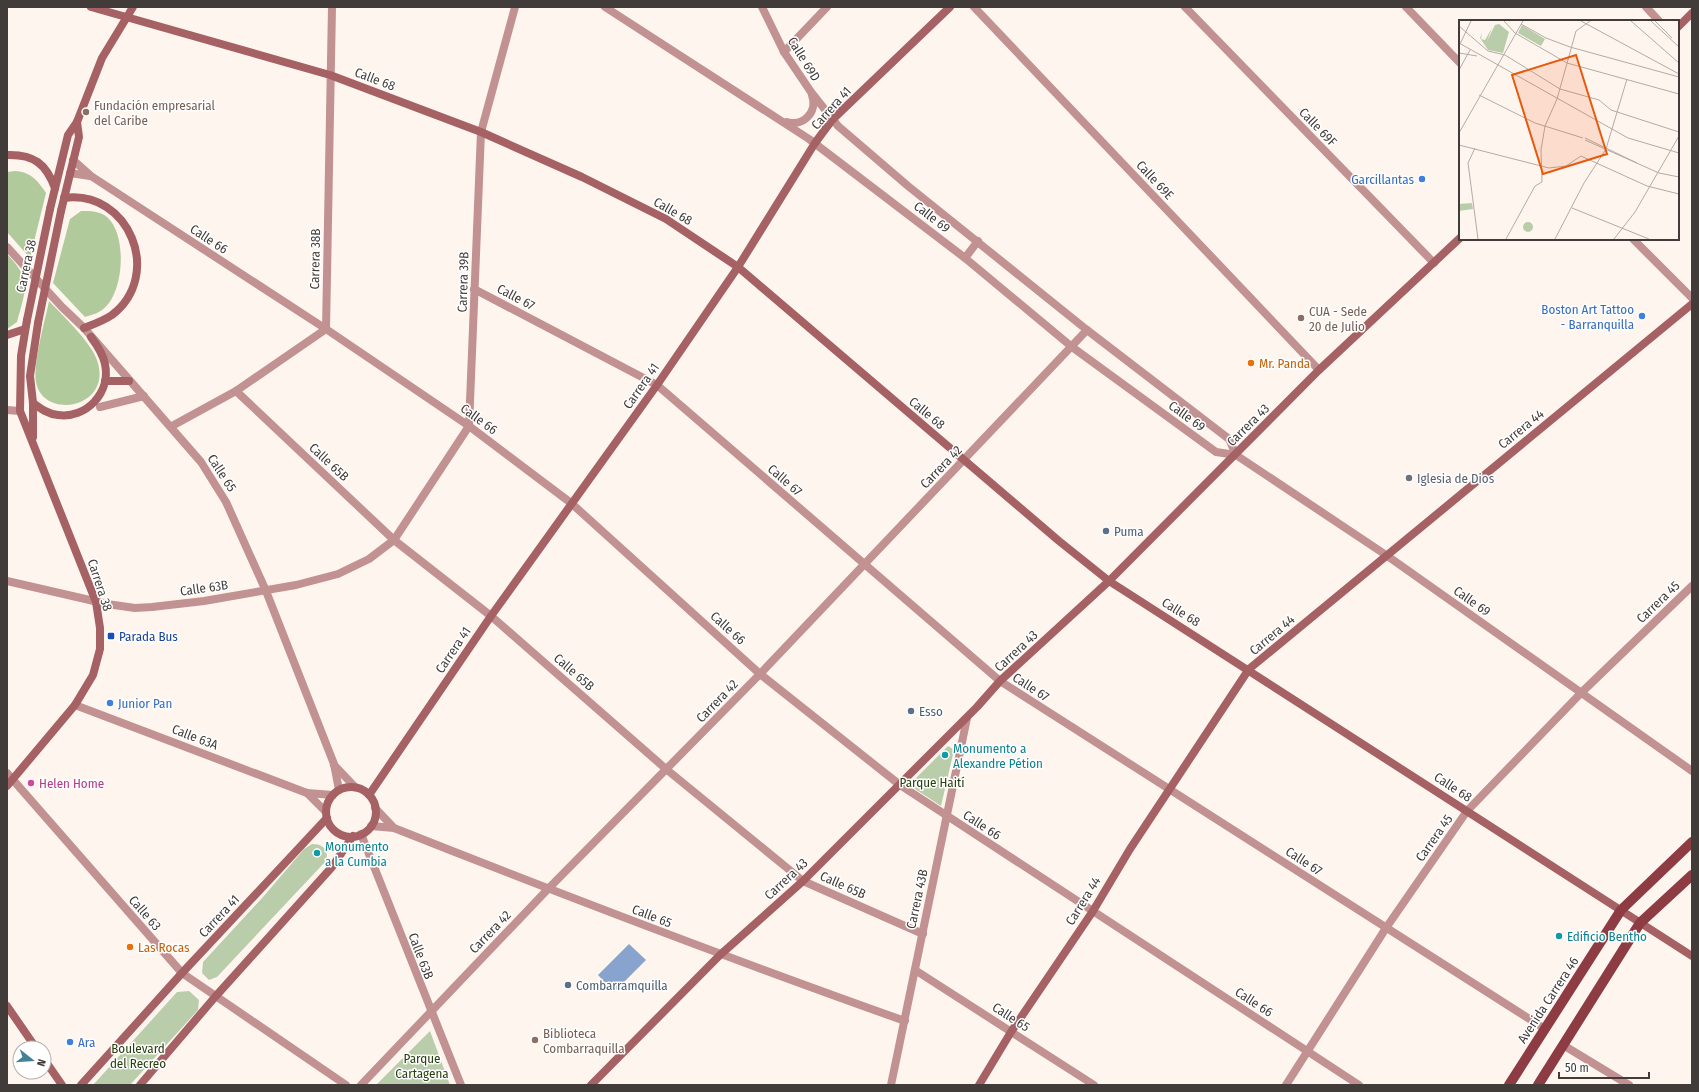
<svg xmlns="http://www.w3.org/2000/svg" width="1699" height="1092" viewBox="0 0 1699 1092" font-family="'Fira Sans Condensed',sans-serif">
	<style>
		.green { fill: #bacdab }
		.forest { fill: #b0ca9b }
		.water { fill: #87a3ce }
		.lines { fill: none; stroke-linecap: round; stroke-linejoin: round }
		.street { stroke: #c29293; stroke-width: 8 }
		.secondary { stroke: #a56164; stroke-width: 8 }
		.primary { stroke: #8d3c43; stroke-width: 10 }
		.secondary-bridge { stroke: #a56164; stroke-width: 8 }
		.education-dot { fill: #8d6e63; stroke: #fff; stroke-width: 1.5 }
		.shop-dot { fill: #3f7fe0; stroke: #fff; stroke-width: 1.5 }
		.food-dot { fill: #e8710a; stroke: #fff; stroke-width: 1.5 }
		.worship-dot { fill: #6b7280; stroke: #fff; stroke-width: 1.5 }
		.service-dot { fill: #5c6f8a; stroke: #fff; stroke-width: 1.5 }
		.transit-dot { fill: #1a4fb4; stroke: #fff; stroke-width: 1.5 }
		.culture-dot { fill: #0f9aa8; stroke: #fff; stroke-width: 1.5 }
		.hotel-dot { fill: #d1479c; stroke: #fff; stroke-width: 1.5 }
		.labels { text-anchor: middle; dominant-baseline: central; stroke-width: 3; stroke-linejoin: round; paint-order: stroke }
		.street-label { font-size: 13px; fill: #413c39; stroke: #fff }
		.education-label { font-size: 13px; fill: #785e54; stroke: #fff; text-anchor: start }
		.shop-label { font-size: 13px; fill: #366cbe; stroke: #fff; text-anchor: end }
		.food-label { font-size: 13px; fill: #c56008; stroke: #fff; text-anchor: start }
		.worship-label { font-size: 13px; fill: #5b616d; stroke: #fff; text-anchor: start }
		.service-label { font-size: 13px; fill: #4e5e75; stroke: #fff; text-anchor: start }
		.transit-label { font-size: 13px; fill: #164399; stroke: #fff; text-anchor: start }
		.culture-label { font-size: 13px; fill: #0d838f; stroke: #fff; text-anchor: start }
		.park-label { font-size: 13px; fill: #28400e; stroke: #fff }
		.hotel-label { font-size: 13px; fill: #b23c85; stroke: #fff; text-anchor: start }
		.inset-road { fill: none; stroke: #b3aba6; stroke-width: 1 }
		.view { fill: #e8590c; fill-opacity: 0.15; stroke: #e8590c; stroke-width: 2 }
		.inset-edge { fill: none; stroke: #413c39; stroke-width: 2 }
	</style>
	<rect width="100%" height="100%" fill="#fff5ef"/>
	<!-- green -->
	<g class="green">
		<path d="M948 746 954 750 941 806 909 785Z"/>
		<path d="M312 844C321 844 326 847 327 856L325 862 217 977 209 980 202 973 203 962 263 897 304 849Z"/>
		<path d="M189 991 199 1000 198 1010 130 1085H93L177 992Z"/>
		<path d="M430 1031 450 1085H376Z"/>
	</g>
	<!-- forest -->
	<g class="forest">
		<path d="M15 171C31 172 37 180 46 193L30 258 7 232V172Z"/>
		<path d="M81 211C90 211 100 211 107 217 128 235 124 295 102 310 97 314 90 315 85 317L53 283 70 219Z"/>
		<path d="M7 254C32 280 26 289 17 322L7 329Z"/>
		<path d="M49 301C62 315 91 342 97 360 114 408 43 421 36 382 33 362 45 321 49 301Z"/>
	</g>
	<!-- water -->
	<path class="water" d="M629 944 646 960 614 992 598 975Z"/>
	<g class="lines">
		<!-- street -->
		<g class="street">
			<path d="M605 7 809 139 965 258 1072 347 1216 452 1236 455 1386 555 1692 771"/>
			<path d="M762 7 784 52 811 92 838 126 908 186 1087 330 1229 439 1236 455"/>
			<path d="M974 7 1319 370"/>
			<path d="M1185 7 1434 263"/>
			<path d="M1406 7 1460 63"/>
			<path d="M1646 7 1659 21"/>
			<path d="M784 52 827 7"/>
			<path d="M787 122C804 127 818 111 812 95"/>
			<path d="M73 160 91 176 326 329 469 426 571 503 760 674 900 785 1359 1085"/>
			<path d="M70 173 90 176"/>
			<path d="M1633 239 1692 298"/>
			<path d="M7 247 62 307 84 328 201 462 226 502 266 591 334 764 339 790"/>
			<path d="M965 258 978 241"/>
			<path d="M474 289 657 385 1000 681 1545 1029"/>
			<path d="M236 391 394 540 491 616 666 769 803 881 923 934"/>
			<path d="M100 407 144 396"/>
			<path d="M7 410 20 411"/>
			<path d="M172 426 236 391 326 329 332 7"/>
			<path d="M7 581 107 604 135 608 152 607 204 601 296 585 338 574 369 559 394 540 469 426 481 132 515 7"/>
			<path d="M75 705 307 793 333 795"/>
			<path d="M334 765 355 787"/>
			<path d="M7 773 182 973 346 1085"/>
			<path d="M307 793 326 812"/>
			<path d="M375 808 394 828"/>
			<path d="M371 826 394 828C563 895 733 960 905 1021"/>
			<path d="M361 834 461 1085"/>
			<path d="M915 970 1094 1085"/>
			<path d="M1563 1045 1629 1085"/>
			<path d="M361 1085 548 889 760 674 1087 330"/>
			<path d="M891 1085 967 718"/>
			<path d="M1286 1085 1386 928 1467 811 1581 693 1692 586"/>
		</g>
		<!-- secondary -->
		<g class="secondary">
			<path d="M91 7 330 75 481 132 582 177 666 219 738 267 1059 541 1109 581 1692 956"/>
			<path d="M1678 27 1692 13"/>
			<path d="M7 155C34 154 46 164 55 188"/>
			<path d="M64 198C129 189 164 275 112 315 103 321 94 324 84 328"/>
			<path d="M50 209 68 135 77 122 102 58 133 7"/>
			<path d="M61 211 79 137 77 122"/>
			<path d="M7 335 25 329"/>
			<path d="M105 381H129"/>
			<path d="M33 403C41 409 48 414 58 415 86 419 111 393 105 364 103 354 97 345 91 337"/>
			<path d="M33 437V403L30 376 38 323"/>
			<path d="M7 786 75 705 93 675 100 649V628L96 602 20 411 21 356 27 320"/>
			<circle cx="351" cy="812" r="25"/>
			<path d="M369 795 491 616 657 385 738 267 815 143 832 120 950 7"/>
			<path d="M7 1006 36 1048"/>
			<path d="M44 1059 62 1085"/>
			<path d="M81 1085 182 973 327 818"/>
			<path d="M140 1085 215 997 332 867 353 836"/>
			<path d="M591 1085 720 955 803 881 977 707 1000 681 1109 581 1319 370 1460 238"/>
			<path d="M979 1085 1011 1032 1093 911 1130 849 1249 669 1692 304"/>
		</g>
		<!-- primary -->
		<g class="primary">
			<path d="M1509 1085 1621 910 1692 842"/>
			<path d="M1538 1085 1640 923 1692 875"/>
		</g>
		<!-- secondary-bridge -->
		<g class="secondary-bridge">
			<path d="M27 320 50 209"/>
			<path d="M38 323 61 211"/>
		</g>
	</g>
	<!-- markers -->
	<g class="education-dot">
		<circle cx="86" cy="112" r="4"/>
		<circle cx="1301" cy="318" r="4"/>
		<circle cx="535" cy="1040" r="4"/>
	</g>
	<g class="shop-dot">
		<circle cx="1422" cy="179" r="4"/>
		<circle cx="1642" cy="316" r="4"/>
		<circle cx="110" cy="703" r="4"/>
		<circle cx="70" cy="1042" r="4"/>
	</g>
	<g class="food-dot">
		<circle cx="1251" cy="363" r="4"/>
		<circle cx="130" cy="947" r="4"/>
	</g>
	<circle class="worship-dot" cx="1409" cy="478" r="4"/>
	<g class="service-dot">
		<circle cx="1106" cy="531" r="4"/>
		<circle cx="911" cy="711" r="4"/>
		<circle cx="568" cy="985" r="4"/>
	</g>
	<rect class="transit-dot" x="107" y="632" width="8" height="8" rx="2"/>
	<g class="culture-dot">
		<circle cx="945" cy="755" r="4"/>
		<circle cx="317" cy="853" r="4"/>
		<circle cx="1559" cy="936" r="4"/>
	</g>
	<circle class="hotel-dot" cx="31" cy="783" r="4"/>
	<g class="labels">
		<!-- street labels -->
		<g class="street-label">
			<text transform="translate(804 59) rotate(58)">Calle 69D</text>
			<text transform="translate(375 79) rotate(21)">Calle 68</text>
			<text transform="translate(831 108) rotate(-48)">Carrera 41</text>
			<text transform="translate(1318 127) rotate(46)">Calle 69F</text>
			<text transform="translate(1155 180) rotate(47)">Calle 69E</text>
			<text transform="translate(673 211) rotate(30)">Calle 68</text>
			<text transform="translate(932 217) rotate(38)">Calle 69</text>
			<text transform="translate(209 239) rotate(33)">Calle 66</text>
			<text transform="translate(315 259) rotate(-89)">Carrera 38B</text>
			<text transform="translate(26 266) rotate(-78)">Carrera 38</text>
			<text transform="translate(463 282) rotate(-88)">Carrera 39B</text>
			<text transform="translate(516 297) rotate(28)">Calle 67</text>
			<text transform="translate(641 386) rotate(-55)">Carrera 41</text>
			<text transform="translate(927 413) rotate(40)">Calle 68</text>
			<text transform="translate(1187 416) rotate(36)">Calle 69</text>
			<text transform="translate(479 419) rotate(36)">Calle 66</text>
			<text transform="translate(1248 425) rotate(-45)">Carrera 43</text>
			<text transform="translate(1521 429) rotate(-39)">Carrera 44</text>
			<text transform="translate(329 462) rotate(43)">Calle 65B</text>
			<text transform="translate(941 467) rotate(-46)">Carrera 42</text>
			<text transform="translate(222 473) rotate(57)">Calle 65</text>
			<text transform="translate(785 480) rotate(41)">Calle 67</text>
			<text transform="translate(100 585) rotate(72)">Carrera 38</text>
			<text transform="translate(204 588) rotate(-8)">Calle 63B</text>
			<text transform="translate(1472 601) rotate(35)">Calle 69</text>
			<text transform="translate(1658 602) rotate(-44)">Carrera 45</text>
			<text transform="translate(1181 612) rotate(32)">Calle 68</text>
			<text transform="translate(728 628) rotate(42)">Calle 66</text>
			<text transform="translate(1272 635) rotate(-40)">Carrera 44</text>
			<text transform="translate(453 650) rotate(-56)">Carrera 41</text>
			<text transform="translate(1016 651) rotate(-43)">Carrera 43</text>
			<text transform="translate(574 672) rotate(41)">Calle 65B</text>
			<text transform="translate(1031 687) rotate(33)">Calle 67</text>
			<text transform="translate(717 701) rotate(-46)">Carrera 42</text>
			<text transform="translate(195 737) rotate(21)">Calle 63A</text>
			<text transform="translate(1453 787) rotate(33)">Calle 68</text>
			<text transform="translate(982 825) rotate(33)">Calle 66</text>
			<text transform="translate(1434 838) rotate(-55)">Carrera 45</text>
			<text transform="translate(1304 861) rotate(33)">Calle 67</text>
			<text transform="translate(786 879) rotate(-43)">Carrera 43</text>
			<text transform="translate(843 885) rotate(24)">Calle 65B</text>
			<text transform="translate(917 899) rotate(-78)">Carrera 43B</text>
			<text transform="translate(1083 901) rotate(-58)">Carrera 44</text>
			<text transform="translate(145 913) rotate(49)">Calle 63</text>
			<text transform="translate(219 916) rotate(-47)">Carrera 41</text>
			<text transform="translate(652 916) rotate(21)">Calle 65</text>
			<text transform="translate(490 932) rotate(-46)">Carrera 42</text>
			<text transform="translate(421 956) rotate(69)">Calle 63B</text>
			<text transform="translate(1548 1000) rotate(-57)">Avenida Carrera 46</text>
			<text transform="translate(1254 1002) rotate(33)">Calle 66</text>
			<text transform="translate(1011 1017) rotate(33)">Calle 65</text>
		</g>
		<!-- education labels -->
		<g class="education-label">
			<text x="94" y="105">Fundación empresarial<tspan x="94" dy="15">del Caribe</tspan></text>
			<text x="1309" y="311">CUA - Sede<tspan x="1309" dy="15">20 de Julio</tspan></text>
			<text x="543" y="1033">Biblioteca<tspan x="543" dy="15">Combarraquilla</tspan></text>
		</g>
		<!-- shop labels -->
		<g class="shop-label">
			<text x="1414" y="179">Garcillantas</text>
			<text x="1634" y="309">Boston Art Tattoo<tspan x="1634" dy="15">- Barranquilla</tspan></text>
			<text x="118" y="703" text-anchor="start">Junior Pan</text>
			<text x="78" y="1042" text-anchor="start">Ara</text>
		</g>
		<!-- food labels -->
		<g class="food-label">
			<text x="1259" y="363">Mr. Panda</text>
			<text x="138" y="947">Las Rocas</text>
		</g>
		<!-- worship labels -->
		<g class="worship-label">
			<text x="1417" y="478">Iglesia de Dios</text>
		</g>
		<!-- service labels -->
		<g class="service-label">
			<text x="1114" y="531">Puma</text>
			<text x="919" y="711">Esso</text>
			<text x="576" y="985">Combarramquilla</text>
		</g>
		<!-- transit labels -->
		<g class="transit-label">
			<text x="119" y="636">Parada Bus</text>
		</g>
		<!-- culture labels -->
		<g class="culture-label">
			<text x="953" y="748">Monumento a<tspan x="953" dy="15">Alexandre Pétion</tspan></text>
			<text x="325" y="846">Monumento<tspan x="325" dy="15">a la Cumbia</tspan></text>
			<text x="1567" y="936">Edificio Bentho</text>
		</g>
		<!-- park labels -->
		<g class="park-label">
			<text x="932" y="782">Parque Haití</text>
			<text x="138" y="1048">Boulevard<tspan x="138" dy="15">del Recreo</tspan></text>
			<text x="422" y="1058">Parque<tspan x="422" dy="15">Cartagena</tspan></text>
		</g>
		<!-- hotel labels -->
		<g class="hotel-label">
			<text x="39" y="783">Helen Home</text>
		</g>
	</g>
	<!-- overview -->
	<g transform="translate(1459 20)">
		<rect width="220" height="220" fill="#fff5ef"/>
		<path d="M40 4 50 12 44 33 29 30 21 18 23 13 22 19 26 20 33 8 28 21 36 5ZM63 5 86 19 82 26 59 13ZM13 183 14 189 0 191V184ZM64 207a5 5 0 1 1 10 0a5 5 0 1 1-10 0Z" fill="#bacdab"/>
		<path class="inset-road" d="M45 1 56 13 108 43 220 74M122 1 220 54M172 1 220 43M192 1 220 27M196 1 213 18M62 4 87 18 111 27 220 57M0 6 29 31 46 35 101 69 140 80 152 90 220 112M0 23 169 118 220 133M1 24 12 1M0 33 18 36M0 50 11 30M20 75 76 103 124 118M0 113 64 1M126 118 178 143M126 120 200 153 220 157M0 125 90 148 107 146 122 136 188 166 220 174M16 128 9 143 19 219M113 188 190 219M47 219 76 166 83 162 82 130 86 106 98 79 117 11 131 1M96 219 125 163 147 129 168 59M155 219 176 192 220 116"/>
		<path class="view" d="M117 35 148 134 84 154 53 55Z"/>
		<rect width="220" height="220" class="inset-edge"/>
	</g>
	<!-- border -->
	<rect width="1699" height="1092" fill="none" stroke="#413c39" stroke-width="16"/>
	<!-- north arrow -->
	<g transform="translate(32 1060) rotate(107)"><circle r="19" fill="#ffffff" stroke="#b3b1b0"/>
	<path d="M0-3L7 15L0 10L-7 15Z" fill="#438296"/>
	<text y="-6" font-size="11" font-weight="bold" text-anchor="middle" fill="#413c39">N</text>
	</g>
	<!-- scale -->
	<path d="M1559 1072v6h90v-6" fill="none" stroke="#413c39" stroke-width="2"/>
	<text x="1565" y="1072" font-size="12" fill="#413c39" stroke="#ffffff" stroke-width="3" paint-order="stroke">50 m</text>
</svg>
